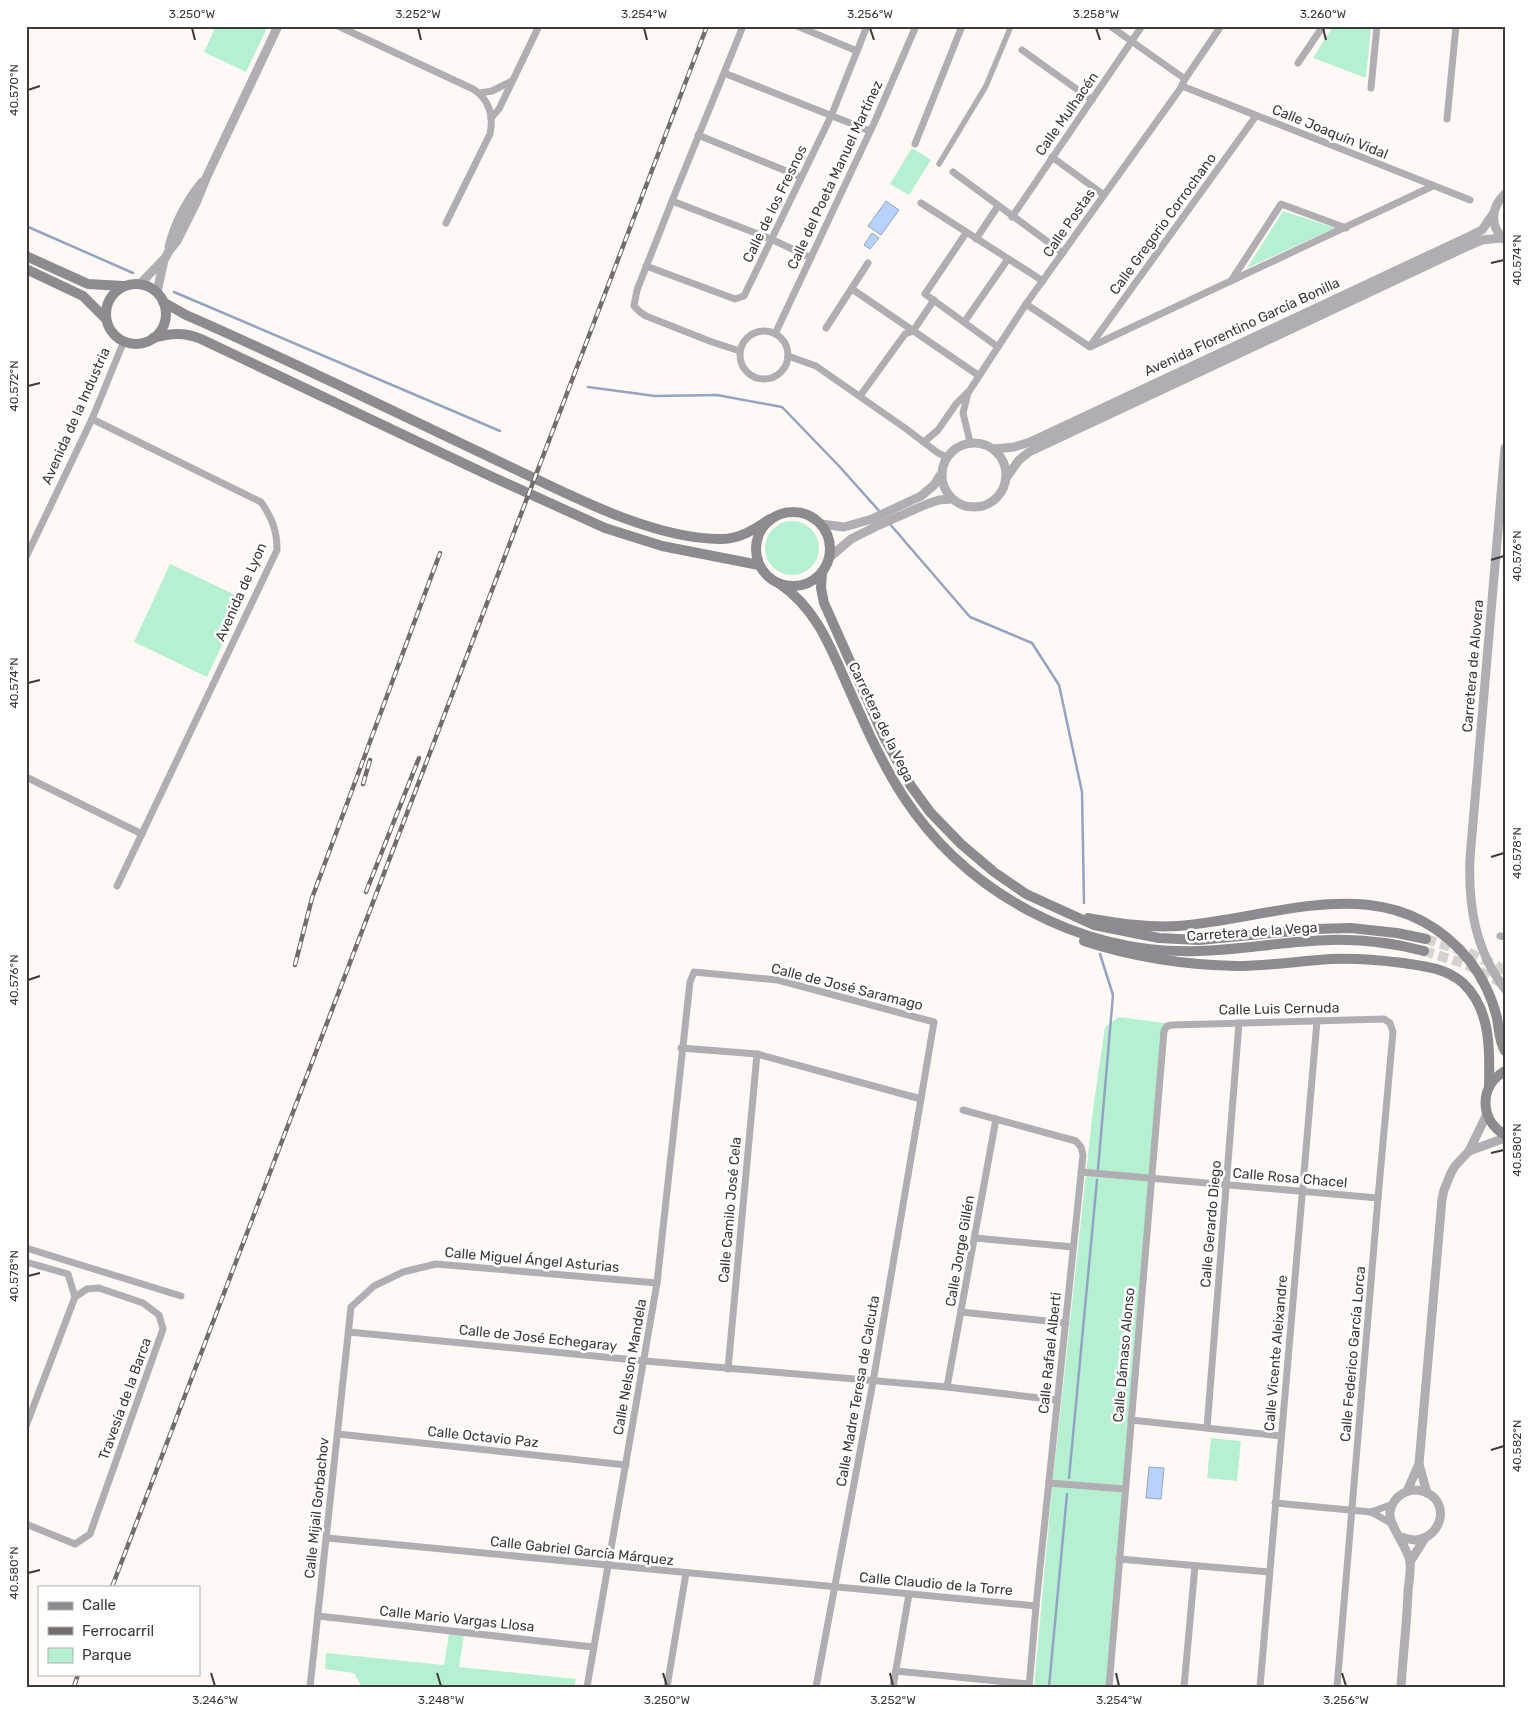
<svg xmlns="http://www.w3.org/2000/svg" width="1531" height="1713" viewBox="0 0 1531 1713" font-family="Rubik,sans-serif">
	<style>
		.green { fill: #b5f1d0 }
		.water { fill: #b8d2fd; stroke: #93a4c2 }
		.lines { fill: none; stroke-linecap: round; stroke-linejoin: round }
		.stream { stroke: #93a4c2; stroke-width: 2.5 }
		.secondary-tunnel { stroke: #d8d2ce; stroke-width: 10; stroke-dasharray: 10 5; stroke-linecap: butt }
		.pedestrian { stroke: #b1aeb3; stroke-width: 5.5 }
		.minor { stroke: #b1aeb3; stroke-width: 7 }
		.tertiary { stroke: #b1aeb3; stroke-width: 9 }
		.secondary { stroke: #8d8a90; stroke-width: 10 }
		.rail-casing { stroke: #726d6a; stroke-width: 4.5 }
		.rail { stroke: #fff; stroke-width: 2.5; stroke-dasharray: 8; stroke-linecap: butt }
		.ticks { fill: none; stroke: #3e3a37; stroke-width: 2 }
		.labels { text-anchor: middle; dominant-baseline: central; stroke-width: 5; stroke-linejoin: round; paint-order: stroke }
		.street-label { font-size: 14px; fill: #3e3a37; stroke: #fff }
		.neatline { fill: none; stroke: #3e3a37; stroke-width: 2 }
		.ticks-label { font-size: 12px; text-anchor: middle; fill: #3e3a37 }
	</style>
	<rect width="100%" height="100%" fill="#fff8f4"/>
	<!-- green -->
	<g class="green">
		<path d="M216 26H268L246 72 204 52Z"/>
		<path d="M1333 26H1371L1366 78 1313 58Z"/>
		<path d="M912 148 931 160 909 195 890 184Z"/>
		<path d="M1283 211 1335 228 1247 268Z"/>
		<circle cx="792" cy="548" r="27"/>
		<path d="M170 564 244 599 207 677 134 642Z"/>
		<path d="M1119 1017 1164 1023 1106 1687H1034L1052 1489 1093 1109 1105 1027Z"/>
		<path d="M1211 1438 1241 1441 1237 1481 1207 1478Z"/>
		<path d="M449 1634 464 1635 459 1667 576 1679 574 1687H362L354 1673 325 1669 326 1653 444 1665Z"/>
	</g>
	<!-- water -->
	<g class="water">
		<path d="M886 201 899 210 881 235 868 226Z"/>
		<path d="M872 233 879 238 870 249 864 245Z"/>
		<path d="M1149 1467 1164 1468 1161 1499 1146 1498Z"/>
	</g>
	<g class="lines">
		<!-- stream -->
		<g class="stream">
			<path d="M26 226 133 273"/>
			<path d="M174 292 500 431"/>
			<path d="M588 387 655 396 717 395 782 407 839 466 881 513"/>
			<path d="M889 523 970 617 1032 643 1059 685 1082 792 1084 903"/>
			<path d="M1098 1169 1113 995 1100 954"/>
			<path d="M1069 1478 1097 1180"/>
			<path d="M1049 1687 1067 1494"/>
		</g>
		<!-- secondary-tunnel -->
		<g class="secondary-tunnel">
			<path d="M1426 939 1469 953 1505 970"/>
			<path d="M1424 951 1463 963 1504 984"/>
		</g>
		<!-- pedestrian -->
		<path class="pedestrian" d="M939 164 986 86 1011 26"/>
		<!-- minor -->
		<g class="minor">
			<path d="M338 26 473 89C489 99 494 116 490 134L446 223"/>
			<path d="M797 26 857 51"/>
			<path d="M1110 26 1185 79"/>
			<path d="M1022 50 1092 100"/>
			<path d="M1298 63 1323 26"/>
			<path d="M724 73 870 131"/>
			<path d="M1182 86 1470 200"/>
			<path d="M1371 88 1377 26"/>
			<path d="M480 93 492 91 512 81"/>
			<path d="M491 118 499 109 539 26"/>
			<path d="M1447 119 1456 26"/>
			<path d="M698 135 801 177"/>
			<path d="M915 144 962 26"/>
			<path d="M1052 157 1104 195"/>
			<path d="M953 172 1063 253"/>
			<path d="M672 201 771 239 811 258"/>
			<path d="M921 203 1043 281"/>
			<path d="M1012 217 1142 26"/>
			<path d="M966 233 925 294 998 347"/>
			<path d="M976 239 998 206"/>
			<path d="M646 266 735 299 744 296 832 114 867 26"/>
			<path d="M1231 281 1281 204 1346 228"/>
			<path d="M852 289 978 375"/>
			<path d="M1026 304 1090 347 1433 186"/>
			<path d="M965 321 1008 259"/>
			<path d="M826 328 868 263"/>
			<circle cx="764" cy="355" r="24"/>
			<path d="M775 334 875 121 916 26"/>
			<path d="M1090 346 1256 116"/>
			<path d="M740 351 712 342 646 316 640 312 634 306 637 290 672 201 743 26"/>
			<path d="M788 356 816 366 905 428 938 453 947 457"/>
			<path d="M860 396 905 334 913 331 934 300"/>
			<path d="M92 419 261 502C272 518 277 530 277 550L117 886"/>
			<path d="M924 442 938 430 956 404 967 393"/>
			<path d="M970 442 963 413 968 393 1026 304 1180 89 1185 79 1221 26"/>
			<path d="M26 557 92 419 124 341"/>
			<path d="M26 777 142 834"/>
			<path d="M1500 936 1505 937"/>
			<path d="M681 1048 757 1054 921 1099"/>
			<path d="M963 1110 1076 1141 1081 1147 1083 1155 1036 1606 1029 1687"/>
			<path d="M1081 1172 1378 1198"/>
			<path d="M975 1238 1073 1247"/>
			<path d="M26 1248 181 1296"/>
			<path d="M26 1262 68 1274 75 1297"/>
			<path d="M961 1312 1066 1323"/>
			<path d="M349 1332 645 1361 947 1387 1057 1400"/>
			<path d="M728 1369 757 1054"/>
			<path d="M947 1387 996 1119"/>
			<path d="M1131 1420 1281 1436"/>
			<path d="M26 1426 75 1297 87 1289 99 1288 143 1303 159 1315 163 1329 90 1534 75 1544 26 1524"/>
			<path d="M1207 1428 1239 1023"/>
			<path d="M338 1434 626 1465"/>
			<path d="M1049 1483 1125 1489"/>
			<path d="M1275 1503 1371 1512 1391 1523"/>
			<path d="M1371 1512 1393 1504"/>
			<path d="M327 1538 1036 1606"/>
			<path d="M1119 1559 1269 1572"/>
			<path d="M318 1616 593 1647"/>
			<path d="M896 1671 1029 1684"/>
			<path d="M310 1687 351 1307 374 1286 403 1272 436 1264 657 1283"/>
			<path d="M587 1687 657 1283 690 982 694 972 778 980 934 1022 873 1382 816 1687"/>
			<path d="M667 1687 686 1573"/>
			<path d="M893 1687 909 1594"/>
			<path d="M1109 1687 1164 1031 1167 1026 1172 1025 1384 1019 1390 1023 1393 1032 1378 1198 1337 1687"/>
			<path d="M1184 1687 1195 1566"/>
			<path d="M1260 1687 1317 1021"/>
		</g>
		<!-- tertiary -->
		<g class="tertiary">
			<path d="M1504 239C1489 226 1491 207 1505 194"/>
			<path d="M169 247C175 222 186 202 202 182"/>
			<path d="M140 284 163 260"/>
			<path d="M157 292 164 260 169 251 177 241 196 203 207 176 278 26"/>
			<circle cx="974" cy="475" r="32"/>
			<path d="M1505 448 1470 858C1468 905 1475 950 1505 989"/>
			<path d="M994 449 1014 447 1030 442 1470 236 1482 230 1493 214"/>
			<path d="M1006 478 1019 460 1029 452 1468 246 1482 240 1501 238"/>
			<path d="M821 524 844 527 872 519 921 496 934 485 941 474"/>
			<path d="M829 558 851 539 875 527 927 504 939 500 951 499"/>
			<path d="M1469 1151 1505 1138"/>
			<path d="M1419 1464 1427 1493"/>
			<path d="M1407 1491 1419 1464 1442 1199 1444 1190 1451 1173 1455 1166 1469 1151 1487 1114"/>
			<path d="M1400 1537C1405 1538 1410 1540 1415 1540 1442 1538 1451 1502 1425 1492 1410 1486 1393 1495 1390 1512 1388 1525 1406 1544 1410 1561 1411 1570 1409 1582 1408 1591 1407 1623 1403 1655 1401 1687"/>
			<path d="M1410 1562 1425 1538"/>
		</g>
		<!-- secondary -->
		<g class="secondary">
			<path d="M26 256 88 284 123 286"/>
			<path d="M26 269 83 296 106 319"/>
			<circle cx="136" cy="314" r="30"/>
			<path d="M163 302 186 315C292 361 394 412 498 461 562 491 651 540 722 539 740 539 755 529 770 519"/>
			<path d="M153 338C171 333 184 332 201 339L486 474 605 528 662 546 759 565"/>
			<circle cx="793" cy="549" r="37"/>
			<path d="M822 572 821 588 824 603 883 735 911 786 930 812 961 844 994 872 1026 894 1094 925 1159 938 1199 940 1315 929 1351 928 1397 933 1426 939"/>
			<path d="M780 584C817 609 831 649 849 689 865 725 881 762 903 796 966 893 1081 955 1198 951 1242 950 1286 941 1330 940 1362 939 1393 943 1424 951"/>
			<path d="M1088 918C1118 923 1147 928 1178 926 1279 918 1391 864 1469 960 1482 977 1492 997 1497 1018 1499 1029 1499 1041 1505 1051"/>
			<path d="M1084 941C1133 957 1185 965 1237 966 1268 966 1299 961 1331 959 1355 958 1379 960 1403 963 1424 966 1446 968 1463 983 1491 1009 1490 1051 1489 1086"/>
			<path d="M1505 1071C1479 1086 1479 1119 1505 1135"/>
		</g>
		<defs>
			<g id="rail">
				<path d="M363 784 370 760"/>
				<path d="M366 892 419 758"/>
				<path d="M295 965 312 898 440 553"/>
				<path d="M112 1587 707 26"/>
				<path d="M74 1687 78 1674"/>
			</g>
		</defs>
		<!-- rail casing -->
		<use href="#rail" class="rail-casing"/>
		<!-- rail -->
		<use href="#rail" class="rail"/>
	</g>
	<!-- ticks -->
	<path class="ticks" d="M192 28 195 40M418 28 421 40M644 28 647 40M870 28 874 40M1096 28 1100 40M1323 28 1326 40M28 90 40 86M1491 263 1504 260M28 386 40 383M1491 560 1504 556M28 683 40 680M1491 857 1504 853M28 980 40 976M1491 1153 1504 1150M28 1276 40 1273M1491 1450 1504 1446M28 1573 40 1570M211 1673 215 1686M437 1673 441 1686M663 1673 667 1686M890 1673 893 1686M1116 1673 1119 1686M1342 1673 1346 1686"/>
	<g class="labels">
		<!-- street labels -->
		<g class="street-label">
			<text transform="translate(1067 114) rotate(-55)">Calle Mulhacén</text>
			<text transform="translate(1330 132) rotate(22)">Calle Joaquín Vidal</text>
			<text transform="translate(835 175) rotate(-65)">Calle del Poeta Manuel Martínez</text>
			<text transform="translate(775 204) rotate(-64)">Calle de los Fresnos</text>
			<text transform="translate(1069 223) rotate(-55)">Calle Postas</text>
			<text transform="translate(1163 224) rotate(-54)">Calle Gregorio Corrochano</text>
			<text transform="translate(1242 327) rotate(-25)">Avenida Florentino García Bonilla</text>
			<text transform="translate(76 416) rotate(-66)">Avenida de la Industria</text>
			<text transform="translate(241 592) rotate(-66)">Avenida de Lyon</text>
			<text transform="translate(1473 666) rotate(-85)">Carretera de Alovera</text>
			<text transform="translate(881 722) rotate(64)">Carretera de la Vega</text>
			<text transform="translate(1252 932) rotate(-4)">Carretera de la Vega</text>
			<text transform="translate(847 987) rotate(14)">Calle de José Saramago</text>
			<text transform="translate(1279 1009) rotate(-1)">Calle Luis Cernuda</text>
			<text transform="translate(1290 1178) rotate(5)">Calle Rosa Chacel</text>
			<text transform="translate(730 1210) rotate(-85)">Calle Camilo José Cela</text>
			<text transform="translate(1211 1224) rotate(-85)">Calle Gerardo Diego</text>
			<text transform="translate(960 1251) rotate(-80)">Calle Jorge Gillén</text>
			<text transform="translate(532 1260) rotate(5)">Calle Miguel Ángel Asturias</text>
			<text transform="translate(538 1338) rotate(6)">Calle de José Echegaray</text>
			<text transform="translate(1050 1353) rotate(-84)">Calle Rafael Alberti</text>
			<text transform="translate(1276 1353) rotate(-85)">Calle Vicente Aleixandre</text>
			<text transform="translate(1353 1354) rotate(-85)">Calle Federico García Lorca</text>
			<text transform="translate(1124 1355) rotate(-85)">Calle Dámaso Alonso</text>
			<text transform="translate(630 1367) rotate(-80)">Calle Nelson Mandela</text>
			<text transform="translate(858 1391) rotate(-80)">Calle Madre Teresa de Calcuta</text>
			<text transform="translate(125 1399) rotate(-70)">Travesía de la Barca</text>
			<text transform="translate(483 1437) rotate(6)">Calle Octavio Paz</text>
			<text transform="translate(317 1508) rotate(-84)">Calle Mijail Gorbachov</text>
			<text transform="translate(582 1551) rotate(6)">Calle Gabriel García Márquez</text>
			<text transform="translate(936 1584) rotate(5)">Calle Claudio de la Torre</text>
			<text transform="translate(457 1619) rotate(6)">Calle Mario Vargas Llosa</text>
		</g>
	</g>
	<!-- border -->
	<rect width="1531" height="1713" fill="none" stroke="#ffffff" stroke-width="55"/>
	<!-- legend -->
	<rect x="38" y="1586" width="162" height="90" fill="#ffffff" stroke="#b2b0af"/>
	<rect x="48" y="1602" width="25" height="8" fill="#8d8a90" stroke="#b2b0af"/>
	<text x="82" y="1610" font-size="15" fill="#3e3a37">Calle</text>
	<rect x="48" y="1627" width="25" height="8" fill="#726d6a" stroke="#b2b0af"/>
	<text x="82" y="1636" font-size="15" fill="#3e3a37">Ferrocarril</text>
	<rect x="48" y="1648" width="25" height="15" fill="#b5f1d0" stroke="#b2b0af"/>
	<text x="82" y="1660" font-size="15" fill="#3e3a37">Parque</text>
	<rect x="28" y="28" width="1476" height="1658" class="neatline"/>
	<g class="ticks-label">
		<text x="192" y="18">3.250°W</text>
		<text x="418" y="18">3.252°W</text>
		<text x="644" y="18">3.254°W</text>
		<text x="870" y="18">3.256°W</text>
		<text x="1096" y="18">3.258°W</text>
		<text x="1323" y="18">3.260°W</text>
		<text transform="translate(14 90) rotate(-90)" y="4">40.570°N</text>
		<text transform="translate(1517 260) rotate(-90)" y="4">40.574°N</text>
		<text transform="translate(14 386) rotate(-90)" y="4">40.572°N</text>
		<text transform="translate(1517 556) rotate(-90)" y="4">40.576°N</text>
		<text transform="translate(14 683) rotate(-90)" y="4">40.574°N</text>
		<text transform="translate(1517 853) rotate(-90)" y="4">40.578°N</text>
		<text transform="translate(14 980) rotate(-90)" y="4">40.576°N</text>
		<text transform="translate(1517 1150) rotate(-90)" y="4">40.580°N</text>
		<text transform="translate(14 1276) rotate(-90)" y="4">40.578°N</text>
		<text transform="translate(1517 1446) rotate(-90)" y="4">40.582°N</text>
		<text transform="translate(14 1573) rotate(-90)" y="4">40.580°N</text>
		<text x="215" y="1704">3.246°W</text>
		<text x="441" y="1704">3.248°W</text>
		<text x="667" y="1704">3.250°W</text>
		<text x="893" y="1704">3.252°W</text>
		<text x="1119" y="1704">3.254°W</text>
		<text x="1346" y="1704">3.256°W</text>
	</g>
</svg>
